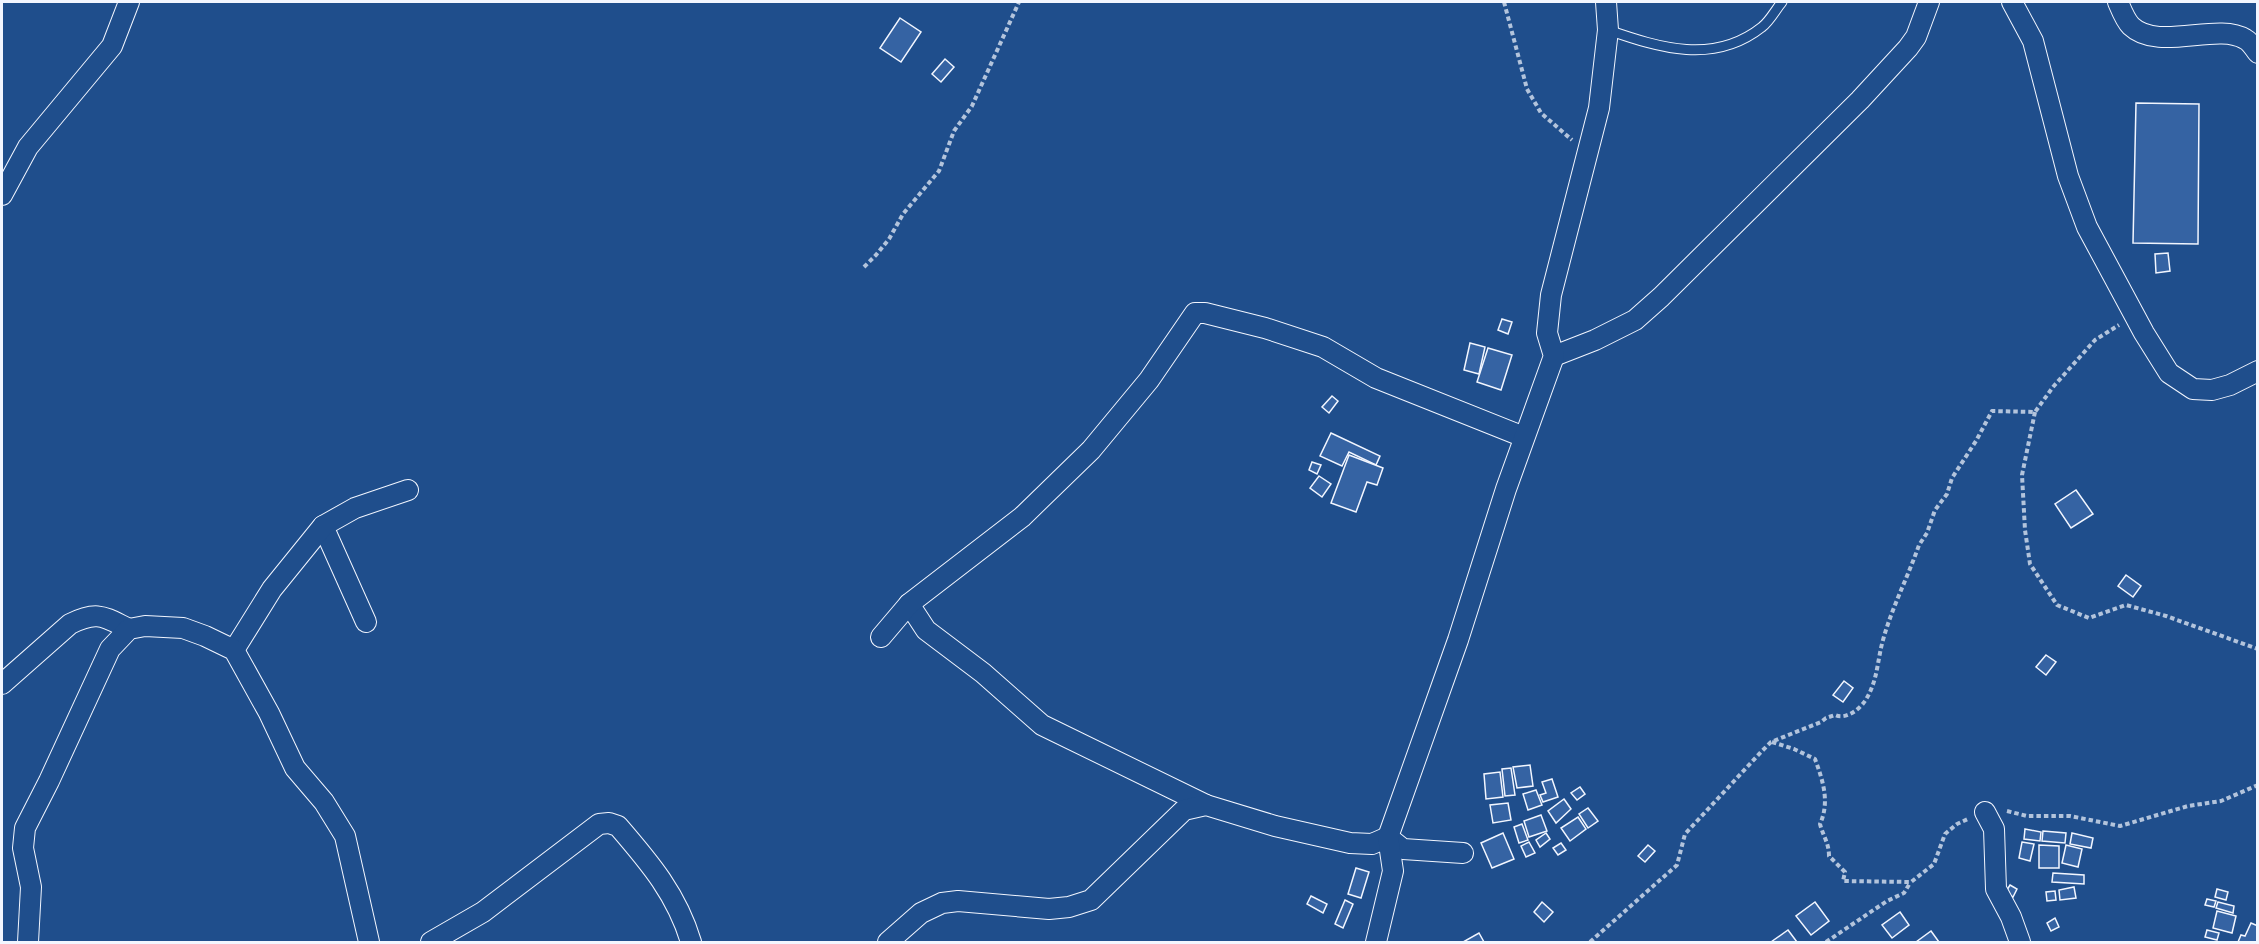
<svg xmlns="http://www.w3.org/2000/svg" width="2259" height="944" viewBox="0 0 2259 944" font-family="Bitter,serif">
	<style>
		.building { fill: #3563a3; stroke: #f2f6ff; stroke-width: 1.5 }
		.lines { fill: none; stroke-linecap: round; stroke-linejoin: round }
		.lane-casing { stroke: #f2f6ff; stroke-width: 11 }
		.street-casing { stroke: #f2f6ff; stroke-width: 22 }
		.path { stroke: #b3c4dc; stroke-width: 4; stroke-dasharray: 4.5 3; stroke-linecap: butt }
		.lane { stroke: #1f4e8c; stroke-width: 9 }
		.street { stroke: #1f4e8c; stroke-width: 20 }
	</style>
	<rect width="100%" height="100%" fill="#1f4e8c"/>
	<!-- building -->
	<g class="building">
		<path d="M900 18 921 32 901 62 880 48Z"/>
		<path d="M945 59 954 67 941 82 932 74Z"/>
		<path d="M2136 103 2199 104 2198 244 2133 243Z"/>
		<path d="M2168 253 2170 271 2156 273 2155 254Z"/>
		<path d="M1502 319 1512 322 1508 334 1498 330Z"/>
		<path d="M1470 343 1485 347 1479 374 1464 370Z"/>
		<path d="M1488 348 1512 355 1501 390 1477 382Z"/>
		<path d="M1332 396 1338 401 1329 413 1322 407Z"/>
		<path d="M1331 433 1380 456 1376 465 1349 452 1342 466 1320 456Z"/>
		<path d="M1349 455 1383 468 1377 485 1367 482 1356 512 1331 503Z"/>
		<path d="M1312 462 1321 465 1317 474 1309 470Z"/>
		<path d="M1319 476 1331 484 1322 497 1310 488Z"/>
		<path d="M2076 490 2093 514 2071 528 2055 504Z"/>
		<path d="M2126 575 2141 586 2133 597 2118 586Z"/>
		<path d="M2046 655 2056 662 2046 675 2036 667Z"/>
		<path d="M1844 681 1853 688 1843 702 1833 695Z"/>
		<path d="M1530 765 1533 786 1517 788 1513 767Z"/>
		<path d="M1511 768 1515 795 1505 796 1502 769Z"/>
		<path d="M1500 772 1503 797 1486 799 1484 774Z"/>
		<path d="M1552 779 1558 797 1543 802 1540 795 1546 793 1542 782Z"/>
		<path d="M1580 787 1585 794 1577 800 1571 793Z"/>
		<path d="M1536 790 1542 805 1528 810 1523 794Z"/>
		<path d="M1564 799 1571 809 1556 823 1548 811Z"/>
		<path d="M1508 803 1511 820 1493 823 1490 805Z"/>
		<path d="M1588 808 1598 821 1588 828 1579 814Z"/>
		<path d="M1541 815 1547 831 1529 837 1524 821Z"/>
		<path d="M1578 817 1586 829 1570 841 1561 828Z"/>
		<path d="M1522 824 1528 840 1519 843 1514 827Z"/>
		<path d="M2025 829 2041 832 2040 841 2024 839Z"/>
		<path d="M2043 831 2066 833 2065 843 2042 841Z"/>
		<path d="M1503 833 1514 859 1492 868 1481 843Z"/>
		<path d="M1546 833 1550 839 1540 847 1536 840Z"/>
		<path d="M2072 833 2093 838 2091 848 2070 844Z"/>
		<path d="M1529 842 1535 853 1526 857 1521 846Z"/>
		<path d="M2022 842 2034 844 2030 861 2019 858Z"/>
		<path d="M1561 843 1566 850 1558 855 1553 848Z"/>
		<path d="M1648 845 1655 851 1645 862 1638 856Z"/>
		<path d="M2039 845 2059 846V868H2039Z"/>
		<path d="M2066 845 2082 849 2078 867 2062 863Z"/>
		<path d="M1356 868 1369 872 1361 898 1348 894Z"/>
		<path d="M2053 873 2084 875V884L2052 882Z"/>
		<path d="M2010 885 2017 889 2013 897 2005 893Z"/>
		<path d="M2074 887 2076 898 2060 900 2059 890Z"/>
		<path d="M2217 889 2228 892 2226 900 2215 897Z"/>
		<path d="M2055 891 2056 900 2047 901 2046 892Z"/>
		<path d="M1311 896 1327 904 1323 913 1307 904Z"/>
		<path d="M2207 899 2216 901 2214 907 2205 905Z"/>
		<path d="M1345 900 1353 904 1343 928 1335 924Z"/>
		<path d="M1542 902 1553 912 1544 922 1534 912Z"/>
		<path d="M1815 902 1829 921 1811 935 1796 916Z"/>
		<path d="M2218 902 2234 906 2233 913 2216 908Z"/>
		<path d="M2217 911 2236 916 2232 933 2213 928Z"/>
		<path d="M1900 912 1909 925 1892 938 1882 925Z"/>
		<path d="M2055 918 2059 927 2051 931 2047 923Z"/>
		<path d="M2251 923 2258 926V942H2238L2241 935 2245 936Z"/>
		<path d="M1788 930 1797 942H1771Z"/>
		<path d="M2207 930 2219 933 2217 940 2205 937Z"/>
		<path d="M1931 931 1939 942H1916Z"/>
		<path d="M1479 933 1484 942H1463Z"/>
	</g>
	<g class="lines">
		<defs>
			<path id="lane" d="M1608 30C1660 48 1714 65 1762 27 1770 21 1776 9 1782 2"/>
			<g id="street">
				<path d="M2012 2 2033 41 2068 176 2087 227 2144 333 2169 373 2193 389 2212 390 2230 385 2258 371"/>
				<path d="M2118 2C2121 9 2125 20 2131 26 2158 52 2217 22 2245 39 2251 42 2254 48 2258 53"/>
				<path d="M2 195 28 147 112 46 129 2"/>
				<path d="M1554 356 1595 340 1635 320 1661 297 1860 100 1908 48 1916 37 1929 2"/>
				<path d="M323 526 366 622"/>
				<path d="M909 604 926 630 983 673 1042 725 1206 805"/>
				<path d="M881 637 909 604 1022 517 1091 450 1149 380 1195 313H1205L1265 328 1323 347 1376 378 1524 437"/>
				<path d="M234 650 272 589 323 526 355 508 408 490"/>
				<path d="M2 684 70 624C98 610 104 617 129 629"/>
				<path d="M1985 812 1994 829 1996 889 2011 917 2020 942"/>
				<path d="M28 942 31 887 23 848 25 828 49 781 110 649 129 629 145 626 183 628 205 636 234 650 269 713 295 768 324 802 345 836 369 942"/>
				<path d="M431 942 483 912 599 824 609 823 618 826C650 863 677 895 691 942"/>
				<path d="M888 942 921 913 942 903 958 901 1049 909 1069 907 1091 900 1184 810 1206 805 1275 826 1350 843 1372 844 1388 837 1403 849 1463 853"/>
				<path d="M1376 942 1393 871 1388 837 1458 640 1506 489 1554 356 1547 333 1551 295 1599 108 1608 30 1606 2"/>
			</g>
		</defs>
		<!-- lane casing -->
		<use href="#lane" class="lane-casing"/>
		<!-- street casing -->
		<use href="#street" class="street-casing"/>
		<!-- path -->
		<g class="path">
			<path d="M1504 2 1527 89 1541 113 1572 140"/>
			<path d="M864 267 876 255 889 239 903 214 939 171 954 131 972 106 1019 2"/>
			<path d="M2035 412 2022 475 2025 530 2030 564 2057 605 2089 618 2126 605 2166 616 2258 649"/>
			<path d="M1772 742 1794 749 1815 759C1823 781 1830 802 1820 824 1823 836 1829 843 1829 856L1845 872 1843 881 1911 882 1934 864 1945 834 1957 824 1968 819"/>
			<path d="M2007 811 2027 816H2070L2120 826 2188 806 2221 801 2258 785"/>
			<path d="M1590 942 1677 865 1685 834 1761 752 1771 742 1821 722 1826 718 1835 715C1845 720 1859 710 1865 701 1878 681 1877 661 1883 640 1892 607 1908 577 1919 545L1927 533 1935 510 1947 494 1952 478 1976 441 1992 411 2035 412 2053 387 2095 340 2119 325"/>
			<path d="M1826 942 1887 901 1904 893 1910 883"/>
		</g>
		<!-- lane -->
		<use href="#lane" class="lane"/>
		<!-- street -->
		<use href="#street" class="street"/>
	</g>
	<!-- border -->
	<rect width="2259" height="944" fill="none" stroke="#f2f6ff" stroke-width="6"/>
</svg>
